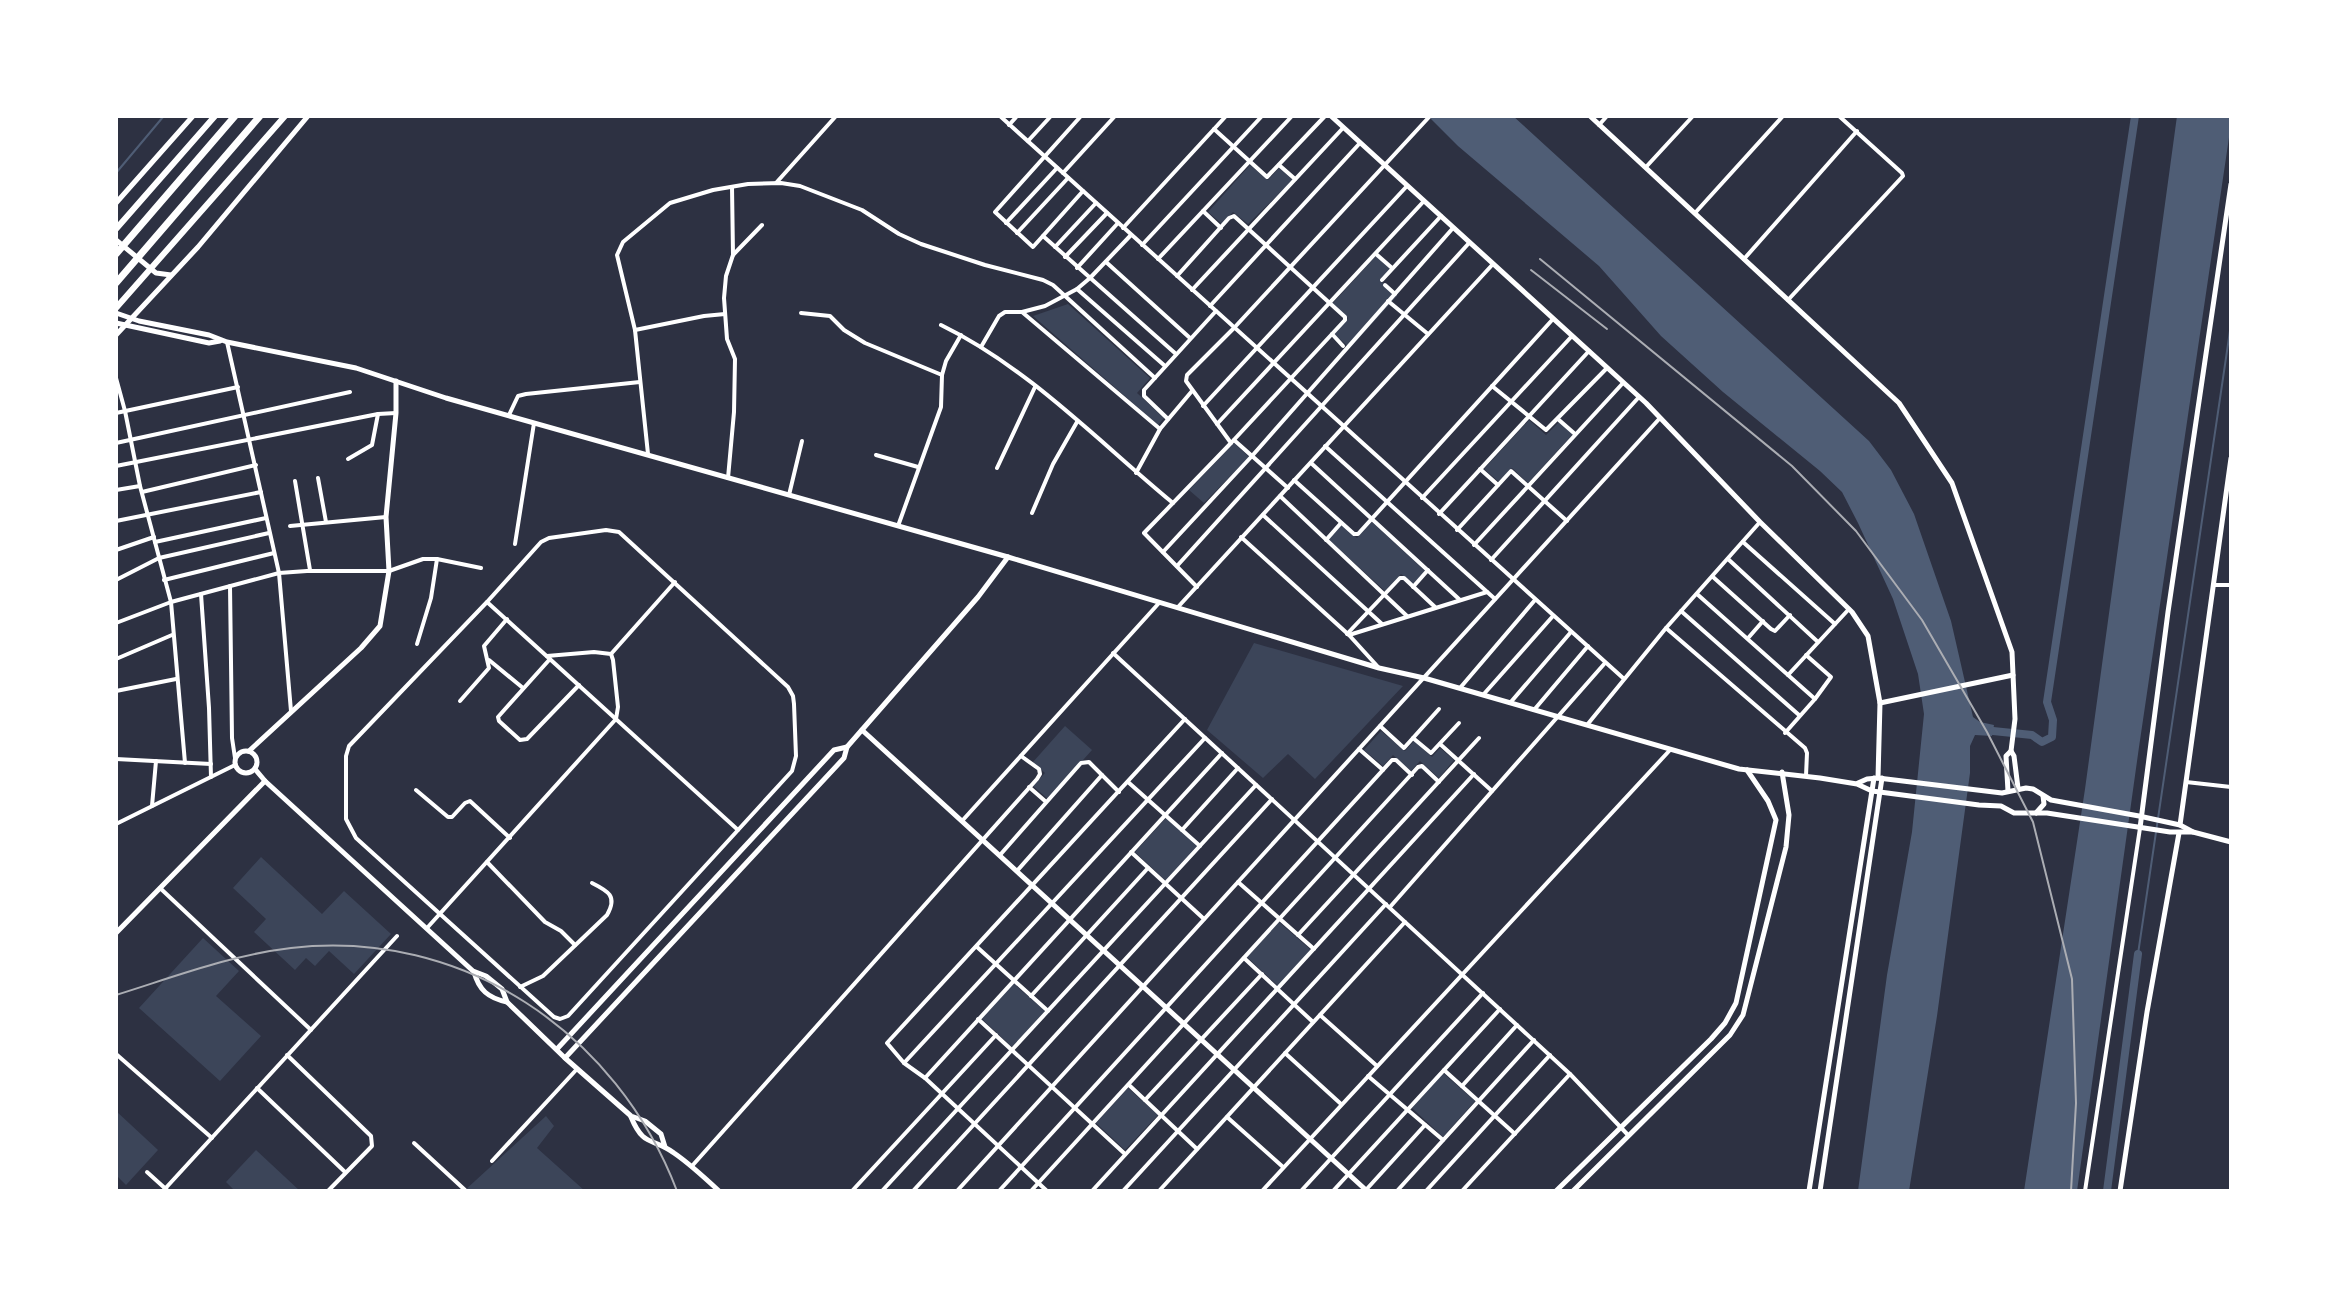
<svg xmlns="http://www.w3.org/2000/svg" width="2347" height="1307" viewBox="0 0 2347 1307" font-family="Jost,sans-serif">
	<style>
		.green { fill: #3c4559 }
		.water { fill: #4f5d75 }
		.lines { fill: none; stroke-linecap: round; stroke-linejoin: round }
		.stream { stroke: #4f5d75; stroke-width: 2 }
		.canal { stroke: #4f5d75; stroke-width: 8 }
		.minor { stroke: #fff; stroke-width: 4 }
		.tertiary { stroke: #fff; stroke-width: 5 }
		.secondary { stroke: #fff; stroke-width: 5 }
		.trunk { stroke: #fff; stroke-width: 6 }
		.motorway { stroke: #fff; stroke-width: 7 }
		.rail { stroke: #abadb3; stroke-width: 2 }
	</style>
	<rect width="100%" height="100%" fill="#2d3142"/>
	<!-- green -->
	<g class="green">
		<path d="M1250 165 1268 180 1279 168 1293 180 1248 224 1233 212 1222 224 1208 212Z"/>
		<path d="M1376 256 1390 269 1380 280 1397 296 1350 348 1334 334 1348 318 1332 304Z"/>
		<path d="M1068 304 1150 378 1137 393 1164 418 1158 425 1033 316Z"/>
		<path d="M1529 420 1546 435 1559 422 1573 434 1528 483 1512 468 1499 482 1484 469Z"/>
		<path d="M1234 443 1249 457 1204 503 1189 490Z"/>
		<path d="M1372 522 1425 571 1413 584 1401 574 1385 591 1328 539 1342 525 1357 538Z"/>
		<path d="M1254 643 1403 686 1315 779 1288 754 1263 778 1207 730Z"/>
		<path d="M1065 726 1092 750 1048 799 1033 786 1045 773 1033 762Z"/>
		<path d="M1381 731 1405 751 1414 741 1432 757 1440 748 1454 760 1439 778 1420 761 1411 771 1393 755 1383 766 1364 750Z"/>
		<path d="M1166 818 1197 846 1166 881 1135 852Z"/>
		<path d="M261 857 322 914 344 891 391 934 354 974 329 951 315 966 306 958 295 970 254 932 266 919 233 888Z"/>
		<path d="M1279 922 1311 950 1278 986 1247 957Z"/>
		<path d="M203 938 239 971 216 996 261 1036 220 1081 139 1008Z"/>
		<path d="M1013 983 1045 1011 1012 1047 981 1018Z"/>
		<path d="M1443 1073 1475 1101 1443 1137 1412 1108Z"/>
		<path d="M1128 1088 1158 1115 1125 1150 1096 1123Z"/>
		<path d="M116 1111 158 1150 126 1185 116 1175Z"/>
		<path d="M546 1116 554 1126 537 1148 585 1191H464Z"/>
		<path d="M256 1150 300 1191H235L226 1182Z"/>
	</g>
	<!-- water -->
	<g class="water">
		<path d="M1428 116H1513L1869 441 1891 470 1914 514 1951 621 1973 717 1980 722 1994 725 1992 736 1975 735 1970 746V773L1937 1016 1909 1191H1858L1887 975 1912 832 1924 714 1918 674 1893 599 1858 523 1842 492 1820 471 1723 392 1661 336 1599 266 1458 146Z"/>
		<path d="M2177 116H2231V124L2139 747 2077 1191H2024L2085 789Z"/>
	</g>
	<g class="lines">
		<!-- stream -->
		<g class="stream">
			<path d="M116 173 163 117"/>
			<path d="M2138 954 2231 324"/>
		</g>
		<!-- canal -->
		<g class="canal">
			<path d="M1993 731 2032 735 2042 742 2052 737 2053 720 2047 702 2135 116"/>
			<path d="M2107 1191 2138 954"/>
		</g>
		<!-- minor -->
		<g class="minor">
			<path d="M1000 116 1623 678"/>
			<path d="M1081 116 995 212 1033 247 1083 191"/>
			<path d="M1009 125 1017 116"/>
			<path d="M1599 125 1607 116"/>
			<path d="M1214 129 1267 177 1325 116"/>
			<path d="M1028 141 1051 116"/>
			<path d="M1279 165 1295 179"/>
			<path d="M1646 167 1693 116"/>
			<path d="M1063 173 1115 116"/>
			<path d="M776 183 836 116"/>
			<path d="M1203 211 1221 228"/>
			<path d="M1695 213 1783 116"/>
			<path d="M1006 223 1057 168"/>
			<path d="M1123 228 1226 116"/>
			<path d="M1017 233 1068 178"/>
			<path d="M1043 236 1176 354"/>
			<path d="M1142 245 1262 116"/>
			<path d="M1055 247 1096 203"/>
			<path d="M1376 254 1392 268"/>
			<path d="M733 255 762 225"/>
			<path d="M1065 257 1107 213"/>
			<path d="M1158 259 1292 116"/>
			<path d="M1744 259 1857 131"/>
			<path d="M1106 262 1190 338"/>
			<path d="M1077 268 1118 223"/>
			<path d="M1177 276 1229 218 1234 216 1345 317V320L1231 443"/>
			<path d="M1382 280 1441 216"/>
			<path d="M1385 285 1395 294"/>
			<path d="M1077 289 1165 366"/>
			<path d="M1192 290 1343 128"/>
			<path d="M1788 300 1903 176 1902 173 1839 116"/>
			<path d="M1388 301 1428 334"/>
			<path d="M1210 306 1360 143"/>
			<path d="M1022 312 1160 429"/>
			<path d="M801 313 830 316 844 330 865 343 942 375"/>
			<path d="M941 325C1029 368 1099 442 1173 503"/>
			<path d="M635 330 704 316 725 314"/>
			<path d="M1332 334 1343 346"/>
			<path d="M227 342 279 573 291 711"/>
			<path d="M981 347 999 316 1005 312H1022L1045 306 1077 289 1090 278 1131 235"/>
			<path d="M116 378 125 411 140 486 171 602 185 763"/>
			<path d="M1492 386 1546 430 1607 368"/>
			<path d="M1203 406 1407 186"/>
			<path d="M116 413 238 387"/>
			<path d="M509 415 518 396 526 394 640 382"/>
			<path d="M1168 419 1144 396V390L1216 311"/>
			<path d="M1559 420 1575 434"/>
			<path d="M1217 424 1424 201"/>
			<path d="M1234 440 1288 488"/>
			<path d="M116 443 350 392"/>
			<path d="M1325 446 1495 599"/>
			<path d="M648 454 635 330 617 255 623 242 670 203 713 190 748 184 781 183 800 186 862 210 899 234 921 244 985 265 1043 280 1053 285 1155 378"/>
			<path d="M876 455 918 467"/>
			<path d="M348 459 372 445 378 414"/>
			<path d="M1311 463 1460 600"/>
			<path d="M116 466 378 414 396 413"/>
			<path d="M997 468 1035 387"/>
			<path d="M1480 469 1498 485"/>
			<path d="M1136 473 1160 429 1192 391"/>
			<path d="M318 478 326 522"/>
			<path d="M728 478 734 412 735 359 727 339 724 298 726 276 733 255 732 187"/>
			<path d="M1294 480 1354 534H1358L1553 319"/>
			<path d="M295 481 310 570"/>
			<path d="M116 490 140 486"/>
			<path d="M142 492 256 465"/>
			<path d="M789 495 802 441"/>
			<path d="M1280 496 1407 616"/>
			<path d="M1422 498 1572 336"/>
			<path d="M1032 513 1053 464 1077 422"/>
			<path d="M1439 514 1589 351"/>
			<path d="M1263 515 1382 624"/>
			<path d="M116 521 261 492"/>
			<path d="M290 526 386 517"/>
			<path d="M898 526 941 407 942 375 946 361 961 335"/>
			<path d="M606 530 619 532 788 687 793 696 794 704 796 756 792 771 568 1016 560 1019 554 1017 356 838 346 819V756L349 746 487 602 541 542 549 538Z"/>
			<path d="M1457 530 1511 471 1567 521"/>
			<path d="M1241 537 1349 635 1379 668"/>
			<path d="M1326 540 1341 523"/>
			<path d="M155 542 266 518"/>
			<path d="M1743 542 1835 624"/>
			<path d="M515 544 534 423"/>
			<path d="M1474 545 1623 383"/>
			<path d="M116 550 154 537"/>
			<path d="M1163 552 1252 456 1453 228"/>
			<path d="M1728 559 1818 642"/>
			<path d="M1491 560 1639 397"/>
			<path d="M1177 566 1469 243"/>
			<path d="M1713 577 1771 629 1775 631 1790 615"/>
			<path d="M116 580 159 558 269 533"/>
			<path d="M164 580 274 553"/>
			<path d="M2213 585H2231"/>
			<path d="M230 586 232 738 235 758"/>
			<path d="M1197 587 1144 533 1231 443 1186 381 1187 375 1234 328 1430 116"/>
			<path d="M1413 587 1428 570"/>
			<path d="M201 594 209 708 211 777"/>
			<path d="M1697 594 1815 699"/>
			<path d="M487 602 738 830"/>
			<path d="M1178 607 1493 264"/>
			<path d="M1681 611 1799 715"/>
			<path d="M116 623 171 602 279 573 307 571H389L423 559H437L481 568"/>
			<path d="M1666 628 1805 748 1807 753 1806 776"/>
			<path d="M1347 634 1400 578H1404L1435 607"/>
			<path d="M1349 635 1487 592"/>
			<path d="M1749 637 1763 621"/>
			<path d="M417 644 431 598 437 559"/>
			<path d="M1113 653 1570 1074 1628 1135"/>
			<path d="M611 654 675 582"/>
			<path d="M116 659 172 635"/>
			<path d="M550 659 498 717 499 721 520 740 527 739 579 685"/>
			<path d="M489 660 523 688"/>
			<path d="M1788 675 1849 609"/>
			<path d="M1460 688 1535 600"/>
			<path d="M116 691 176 679"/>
			<path d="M1483 695 1553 616"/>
			<path d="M460 701 489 668 484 646 507 619"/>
			<path d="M1510 703 1571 632"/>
			<path d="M1534 710 1588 646"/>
			<path d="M1587 725 1666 628 1760 522"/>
			<path d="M1380 726 1404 748 1439 709"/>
			<path d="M1785 733 1815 699 1831 677 1806 655"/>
			<path d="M1413 738 1431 753 1459 723"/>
			<path d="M1440 744 1492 791"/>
			<path d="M1359 749 1383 770"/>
			<path d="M116 759 211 764"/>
			<path d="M1128 782 1200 846"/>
			<path d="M2186 782 2231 787"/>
			<path d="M1029 787 1045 801"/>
			<path d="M416 790 448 817H452L465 803 470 801 510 838"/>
			<path d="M152 806 156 761"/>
			<path d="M962 821 1159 603"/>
			<path d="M116 824 235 765"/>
			<path d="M1182 830 1238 768"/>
			<path d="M1131 852 1204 919"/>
			<path d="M1000 855 1081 763 1089 762 1119 792"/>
			<path d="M487 862 545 922 561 931 575 945"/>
			<path d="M1017 871 1102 775"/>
			<path d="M1238 882 1314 949"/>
			<path d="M160 888 311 1030"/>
			<path d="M1390 907 1605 663"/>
			<path d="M427 928 616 719 618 707 613 660 611 654 594 652 547 656"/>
			<path d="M1298 935 1479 738"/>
			<path d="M977 947 1048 1011"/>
			<path d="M1244 958 1313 1022"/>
			<path d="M520 987 543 976 607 915C618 896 608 891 592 883"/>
			<path d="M1031 996 1148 868"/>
			<path d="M1320 1015 1377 1066"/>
			<path d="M978 1019 1125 1154"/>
			<path d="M1285 1053 1341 1104"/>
			<path d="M116 1054 212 1138"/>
			<path d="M287 1055 371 1136 372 1146 328 1191"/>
			<path d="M904 1063 1205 738"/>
			<path d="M1444 1070 1515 1134"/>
			<path d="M1368 1076 1443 1140"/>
			<path d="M925 1078 1222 753"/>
			<path d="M1129 1085 1197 1149"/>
			<path d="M1462 1086 1517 1025"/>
			<path d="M257 1088 345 1172"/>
			<path d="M1145 1100 1262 974"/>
			<path d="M1227 1117 1283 1167"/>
			<path d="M414 1143 465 1190 464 1191"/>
			<path d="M492 1161 577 1069"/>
			<path d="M692 1166 1037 779 1040 774 1039 769 1021 756"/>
			<path d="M147 1172 168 1191"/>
			<path d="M163 1191 397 936"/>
			<path d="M852 1191 996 1035"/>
			<path d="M882 1191 1256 785"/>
			<path d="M913 1191 1272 799"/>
			<path d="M957 1191 1660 418"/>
			<path d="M999 1191 1392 760H1396L1412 775"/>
			<path d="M1031 1191 1418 767 1422 766 1439 782"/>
			<path d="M1047 1191 925 1078 904 1063 887 1043 1185 719"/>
			<path d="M1092 1191 1474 774"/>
			<path d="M1123 1191 1386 904"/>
			<path d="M1159 1191 1405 922"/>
			<path d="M1262 1191 1670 750"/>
			<path d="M1301 1191 1483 993"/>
			<path d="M1333 1191 1500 1009"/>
			<path d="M1365 1191 1425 1125"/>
			<path d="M1397 1191 1534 1040"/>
			<path d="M1426 1191 1550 1055"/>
			<path d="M1462 1191 1570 1074"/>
			<path d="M2085 1191 2140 828"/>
		</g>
		<!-- tertiary -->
		<g class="tertiary">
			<path d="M1331 116 1646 403 1760 522 1852 612 1868 636 1880 703 1878 778"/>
			<path d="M1590 116 1899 403 1952 483 2012 652 2015 719 2011 751 2014 756 2018 788"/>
			<path d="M116 203 193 116"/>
			<path d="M116 240 156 273 171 275"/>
			<path d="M116 335 198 247 308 116"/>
			<path d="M1880 703 2013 675"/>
			<path d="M862 730 1367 1191"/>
			<circle cx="246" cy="762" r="11"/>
			<path d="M249 751 361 648 380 626 389 571 386 517 396 413V381"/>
			<path d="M255 769 265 781 473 971 486 976 502 989 507 1002 565 1058 631 1116 645 1121 661 1134 665 1147"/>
			<path d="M2008 791 2006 756 2011 751"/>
			<path d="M2180 825 2231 458"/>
			<path d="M2140 828 2168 612 2231 184"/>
			<path d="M116 933 265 781"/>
			<path d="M474 972C479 990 488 998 507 1002"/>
			<path d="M557 1049 834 750 847 747"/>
			<path d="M565 1058 844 758 847 747 978 597 1008 557"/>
			<path d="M631 1117C644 1148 652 1137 674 1153 690 1164 704 1177 719 1191"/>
			<path d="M2120 1191 2147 1012 2179 833"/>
		</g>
		<!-- secondary -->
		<g class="secondary">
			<path d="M116 313 139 321 209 335 227 342 356 368 446 398 1008 557 1379 668 1424 678 1739 769 1820 778 1857 784 1872 791 1979 805 2001 806 2014 813H2047L2170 832H2193"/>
			<path d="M116 323 209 343 220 341"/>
			<path d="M1858 783 1867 779 1878 778 2002 793 2026 788 2033 789 2051 800 2139 816 2180 825 2193 832 2231 842"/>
			<path d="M2036 813 2044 804 2043 796"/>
			<path d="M1556 1191 1711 1039 1725 1023 1736 1003 1776 820 1768 801 1747 770"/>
			<path d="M1573 1191 1730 1035 1743 1015 1786 847 1789 815 1782 772"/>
			<path d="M1809 1191 1874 778"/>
			<path d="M1820 1191 1882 778"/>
		</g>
		<!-- trunk -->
		<g class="trunk">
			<path d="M116 229 215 116"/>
			<path d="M116 308 285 116"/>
		</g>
		<!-- motorway -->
		<g class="motorway">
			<path d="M116 254 235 116"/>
			<path d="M116 283 260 116"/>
		</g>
		<!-- rail -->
		<g class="rail">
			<path d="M1540 259 1792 466 1856 531 1922 620 1987 732 2033 822 2072 979 2076 1103 2071 1191"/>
			<path d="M1531 270 1607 329"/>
			<path d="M116 995C174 977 231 955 291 948 463 928 617 1033 677 1191"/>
		</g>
	</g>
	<!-- border -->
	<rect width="2347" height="1307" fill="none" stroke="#ffffff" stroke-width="236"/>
</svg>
